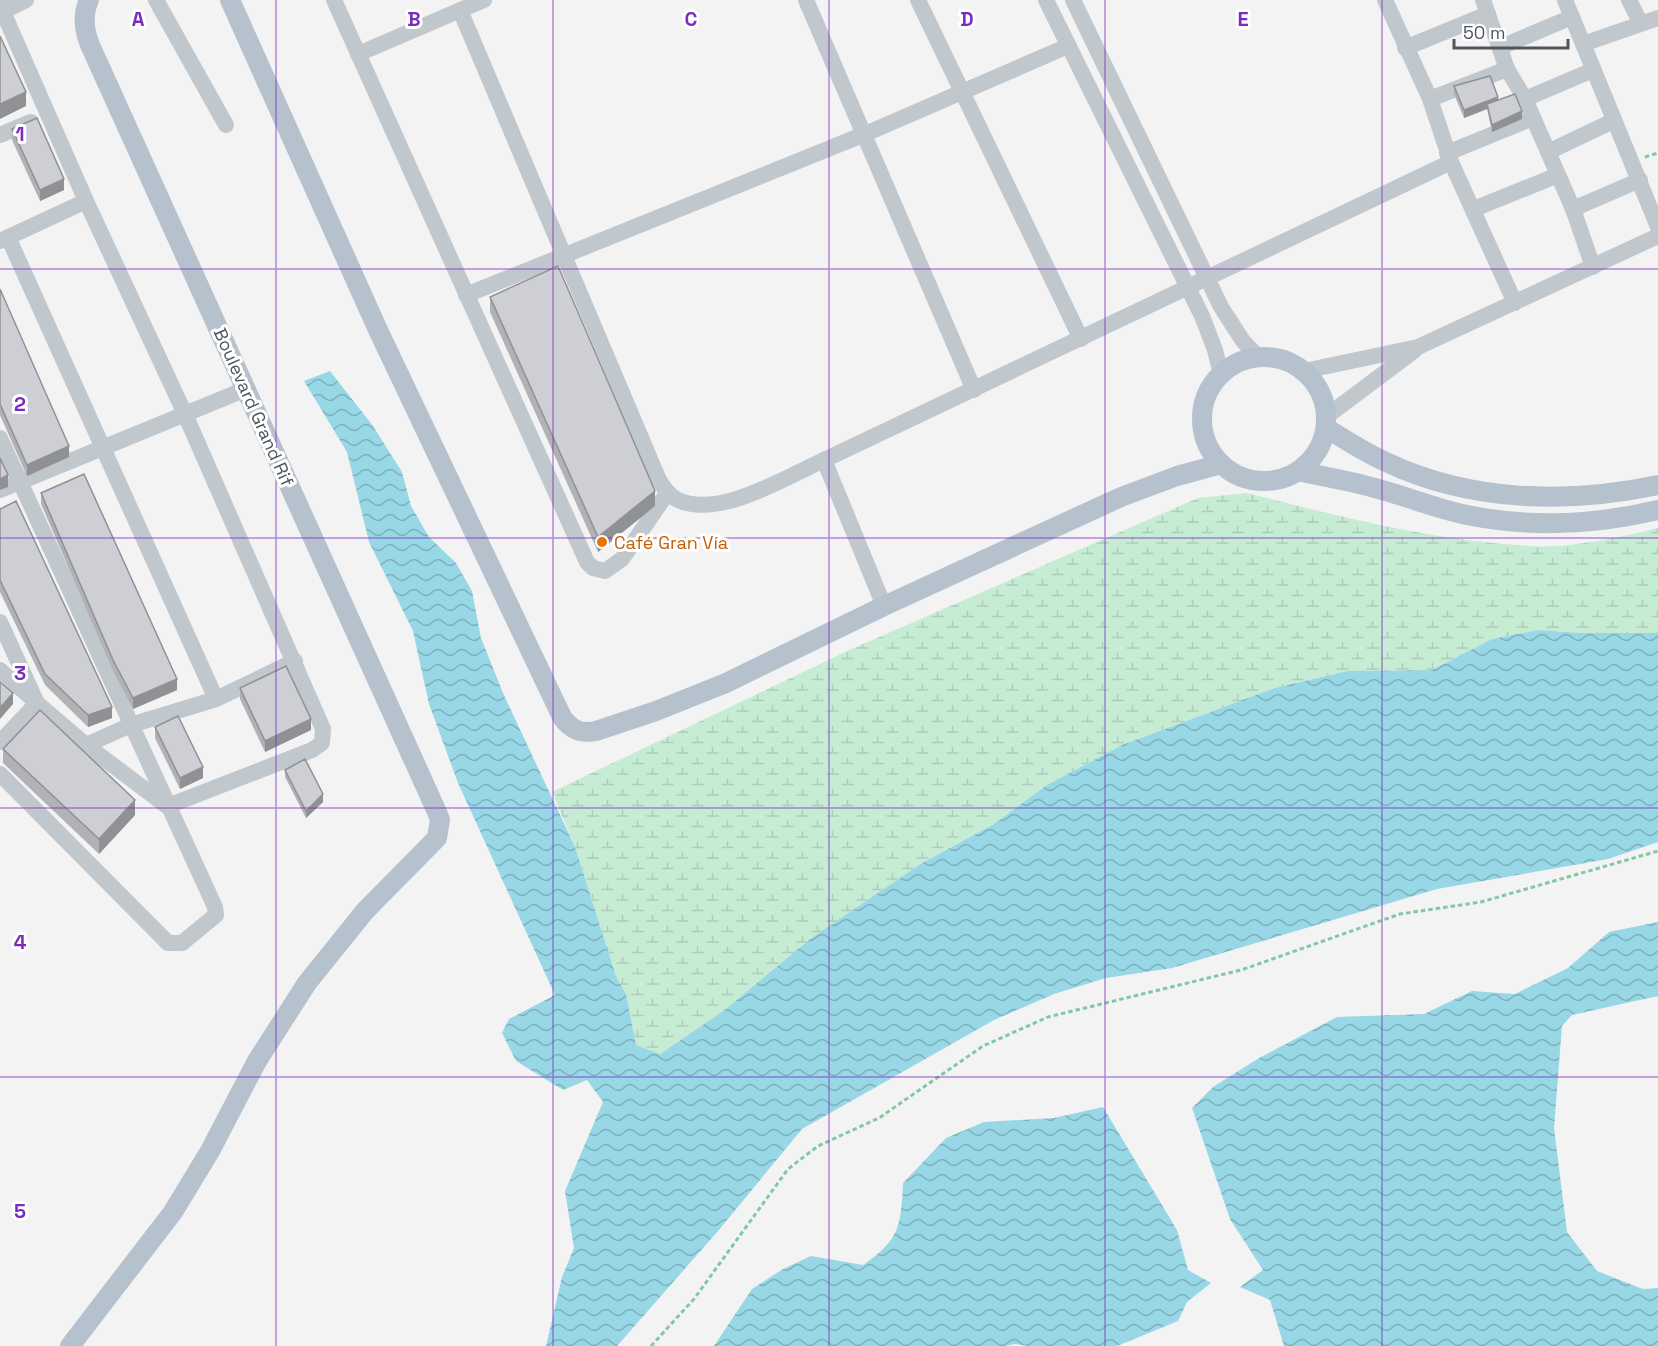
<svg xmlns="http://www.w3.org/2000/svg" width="1658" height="1346" viewBox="0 0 1658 1346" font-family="'Space Grotesk',sans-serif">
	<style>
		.wetland { fill: url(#wetland-marsh) }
		.water { fill: url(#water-waves) }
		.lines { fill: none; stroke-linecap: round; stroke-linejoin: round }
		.path { stroke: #81c8a3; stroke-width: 3; stroke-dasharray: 4.5 3; stroke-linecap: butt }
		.minor { stroke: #c0c7cd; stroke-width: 16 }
		.major { stroke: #b5c2ce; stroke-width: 20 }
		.wall { fill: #b0b2b6 }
		.shaded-wall { fill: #909194 }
		.building { fill: #cdcfd4; stroke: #909194; stroke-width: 1.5 }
		.grid { fill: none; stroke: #7b2cbf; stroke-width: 1.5; stroke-opacity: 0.55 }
		.food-dot { fill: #e8710a; stroke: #fff; stroke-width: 2 }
		.labels { text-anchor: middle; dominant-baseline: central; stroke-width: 6; stroke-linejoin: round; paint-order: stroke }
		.street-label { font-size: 18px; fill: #4c565e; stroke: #fff }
		.food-label { font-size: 18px; fill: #c56008; stroke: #fff; text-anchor: start }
		.grid-label { font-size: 20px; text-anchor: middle; font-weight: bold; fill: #7b2cbf; stroke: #fff; stroke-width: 6; stroke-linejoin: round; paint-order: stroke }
	</style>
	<defs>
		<pattern id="wetland-marsh" width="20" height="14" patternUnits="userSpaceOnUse" patternTransform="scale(1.5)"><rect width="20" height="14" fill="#c6edd4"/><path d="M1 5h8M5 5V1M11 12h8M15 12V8" fill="none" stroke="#accdb8"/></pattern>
		<pattern id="water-waves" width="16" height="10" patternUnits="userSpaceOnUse" patternTransform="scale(1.5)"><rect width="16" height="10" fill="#98d7e5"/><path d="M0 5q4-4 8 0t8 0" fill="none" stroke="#7eb1bd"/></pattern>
	</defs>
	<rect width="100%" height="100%" fill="#f4f3f3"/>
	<!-- wetland -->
	<path class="wetland" d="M1247 493C1341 517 1434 541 1531 546 1566 549 1623 537 1658 528V633H1578L1538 630 1492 639 1432 670 1347 671 1275 688 1122 745 1047 785 994 824 922 863 810 939 722 1012 660 1054 636 1046 626 994 616 976 575 847 552 792 847 651 1198 498Z"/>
	<!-- water -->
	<g class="water">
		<path d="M330 371 373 426 402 472 411 506 429 537 456 563 472 591 481 638 503 693 575 847 616 976 626 994 636 1045 660 1054 722 1012 810 939 922 863 994 824 1047 785 1122 745 1275 688 1347 671 1432 670 1492 639 1538 630 1579 633H1658V842L1608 859 1437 889 1172 968 1106 978 1054 994 994 1020 802 1129 718 1231 617 1346H546L562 1277 574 1248 565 1191 603 1102 587 1080 563 1090 516 1061 502 1033 509 1019 555 995 458 783 429 704 413 631 369 542 347 452 304 381Z"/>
		<path d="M1658 922V996L1572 1015 1562 1026 1554 1128 1567 1232 1597 1271 1643 1289 1658 1288V1346H1284L1270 1300 1240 1287 1263 1270 1230 1219 1192 1108 1213 1087 1259 1058 1337 1017 1424 1014 1472 991 1515 994 1568 968 1609 932Z"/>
		<path d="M1103 1107 1177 1230 1188 1270 1211 1283 1187 1302 1178 1321 1117 1346H1028L1015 1344 1006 1346H714L752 1289 783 1269 811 1256 863 1265C900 1240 901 1225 903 1183L946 1138 984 1122 1054 1118Z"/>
	</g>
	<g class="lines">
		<!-- path -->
		<g class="path">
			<path d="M1645 157 1658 153"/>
			<path d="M651 1346 694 1299 788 1169 818 1146 879 1118 983 1046 1048 1017 1241 970 1400 914 1481 902 1658 851"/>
		</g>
		<!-- minor -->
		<g class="minor">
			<path d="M156 0 226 125"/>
			<path d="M334 0 587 562 593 568 605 571 622 559 668 492"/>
			<path d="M806 0 974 390"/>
			<path d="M918 0 1081 339"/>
			<path d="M1046 0 1202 316 1215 350 1221 374"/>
			<path d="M1073 0 1221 307 1243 341 1258 357"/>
			<path d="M1385 0 1430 99 1451 162 1515 303"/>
			<path d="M1483 0 1507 69 1525 99 1573 209 1593 267"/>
			<path d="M1565 0 1658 227"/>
			<path d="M1629 0 1640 22"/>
			<path d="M0 5 86 201 185 414 323 729 322 743 312 750 168 806"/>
			<path d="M460 10 659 480C664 488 669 496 678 500 719 519 786 477 824 460L1451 162"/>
			<path d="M0 13 26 0"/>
			<path d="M1583 44 1658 18"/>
			<path d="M1501 47 1572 17"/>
			<path d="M1405 48 1488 14"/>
			<path d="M358 54 484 0"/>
			<path d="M1430 99 1507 69"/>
			<path d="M1525 99 1593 70"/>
			<path d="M0 135 31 122"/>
			<path d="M1548 152 1613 121"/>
			<path d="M1447 153 1533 118"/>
			<path d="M1474 209 1558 175"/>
			<path d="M1573 209 1640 180"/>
			<path d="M8 237 216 699"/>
			<path d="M0 241 86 201"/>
			<path d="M466 295 865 134 1068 46"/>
			<path d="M1304 371 1418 347 1658 236"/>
			<path d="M1327 416 1415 350"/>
			<path d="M0 438 215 907 216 915 182 943H168L0 774"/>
			<path d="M824 460 884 606"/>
			<path d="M0 490 246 389"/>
			<path d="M0 622 37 703 86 745 167 806"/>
			<path d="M0 670 37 703 0 742"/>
			<path d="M86 745 131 725 216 699 295 661"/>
		</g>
		<!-- major -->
		<g class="major">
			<path d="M230 0 378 330 562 717C571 730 581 734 596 731L656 711 726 683 884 606 1121 497 1177 476 1221 464"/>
			<circle cx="1264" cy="419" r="62"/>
			<path d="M1326 428C1346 440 1365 453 1386 462 1470 502 1568 504 1658 485"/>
			<path d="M1299 471C1323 477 1347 480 1371 487 1403 495 1434 508 1467 515 1531 528 1595 525 1658 510"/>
			<path d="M70 1346 173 1212 210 1151 257 1061 307 983 365 911 437 838 440 820 437 812 90 45C84 30 82 15 89 0"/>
		</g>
	</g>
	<!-- wall -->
	<g class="wall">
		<path d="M1454 86 1498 100 1522 119 1492 132 1487 109 1464 118 1454 94Z"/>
		<path d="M12 129 64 190 40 201 12 140Z"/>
		<path d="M0 289 69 457 27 476 0 415Z"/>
		<path d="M490 297 655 506 598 552 490 312Z"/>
		<path d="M41 493 177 690 133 709 113 671 41 504Z"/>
		<path d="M0 509 112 718 88 727 45 685 0 592Z"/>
		<path d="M240 688 311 730 265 752 240 699Z"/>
		<path d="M155 727 203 778 180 789 155 738Z"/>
		<path d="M3 749 135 815 99 854 3 763Z"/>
		<path d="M285 770 323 802 306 818 285 777Z"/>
	</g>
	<!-- shaded-wall -->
	<g class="shaded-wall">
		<path d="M26 92V106L0 119V104Z"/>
		<path d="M1498 97V105L1487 104V109L1464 118V110Z"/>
		<path d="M1522 111V119L1492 132V125Z"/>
		<path d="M64 179V190L40 201V190Z"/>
		<path d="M69 446V457L27 476V465Z"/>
		<path d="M8 475V487L0 490V479Z"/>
		<path d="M655 491V506L598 552V537Z"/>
		<path d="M177 679V690L133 709V698Z"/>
		<path d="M13 693V704L0 719V708Z"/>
		<path d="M112 707V718L88 727V715Z"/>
		<path d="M311 719V730L265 752V741Z"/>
		<path d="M203 767V778L180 789V778Z"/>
		<path d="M323 794V802L306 818V811Z"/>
		<path d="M135 800V815L99 854V839Z"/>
	</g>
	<!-- building -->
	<g class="building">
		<path d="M0 36 26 92 0 104Z"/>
		<path d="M1490 76 1498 97 1464 110 1454 86Z"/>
		<path d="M1515 94 1522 111 1492 125 1487 104Z"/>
		<path d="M37 118 64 179 40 190 12 129Z"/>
		<path d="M558 266 655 491 598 537 490 297Z"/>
		<path d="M0 289 69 446 27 465 0 404Z"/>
		<path d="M0 458 8 475 0 479Z"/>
		<path d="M84 474 177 679 133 698 113 660 41 493Z"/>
		<path d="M16 501 112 707 88 715 45 674 0 580V509Z"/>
		<path d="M286 666 311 719 265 741 240 688Z"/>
		<path d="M0 682 13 693 0 708Z"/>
		<path d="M40 710 135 800 99 839 3 749Z"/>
		<path d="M178 716 203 767 180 778 155 727Z"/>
		<path d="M305 759 323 794 306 811 285 770Z"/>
	</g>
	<!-- grid -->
	<path class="grid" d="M276 0V1346M553 0V1346M829 0V1346M1105 0V1346M1382 0V1346M0 269H1658M0 538H1658M0 808H1658M0 1077H1658"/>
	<!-- markers -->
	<circle class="food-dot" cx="602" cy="542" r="6"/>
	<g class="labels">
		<!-- street labels -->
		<g class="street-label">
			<text transform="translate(254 407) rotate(66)">Boulevard Grand Rif</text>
		</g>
		<!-- food labels -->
		<g class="food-label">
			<text x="614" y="542">Café Gran Vía</text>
		</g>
	</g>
	<g class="grid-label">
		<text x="138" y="26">A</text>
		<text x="414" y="26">B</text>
		<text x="691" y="26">C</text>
		<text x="967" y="26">D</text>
		<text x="1243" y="26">E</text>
		<text x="20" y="141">1</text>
		<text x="20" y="411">2</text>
		<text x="20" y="680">3</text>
		<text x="20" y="949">4</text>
		<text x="20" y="1218">5</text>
	</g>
	<!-- scale -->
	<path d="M1454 39v9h114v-9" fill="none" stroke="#4c565e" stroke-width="3"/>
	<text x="1463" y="39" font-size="18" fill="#4c565e" stroke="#ffffff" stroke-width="4.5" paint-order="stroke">50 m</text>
</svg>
